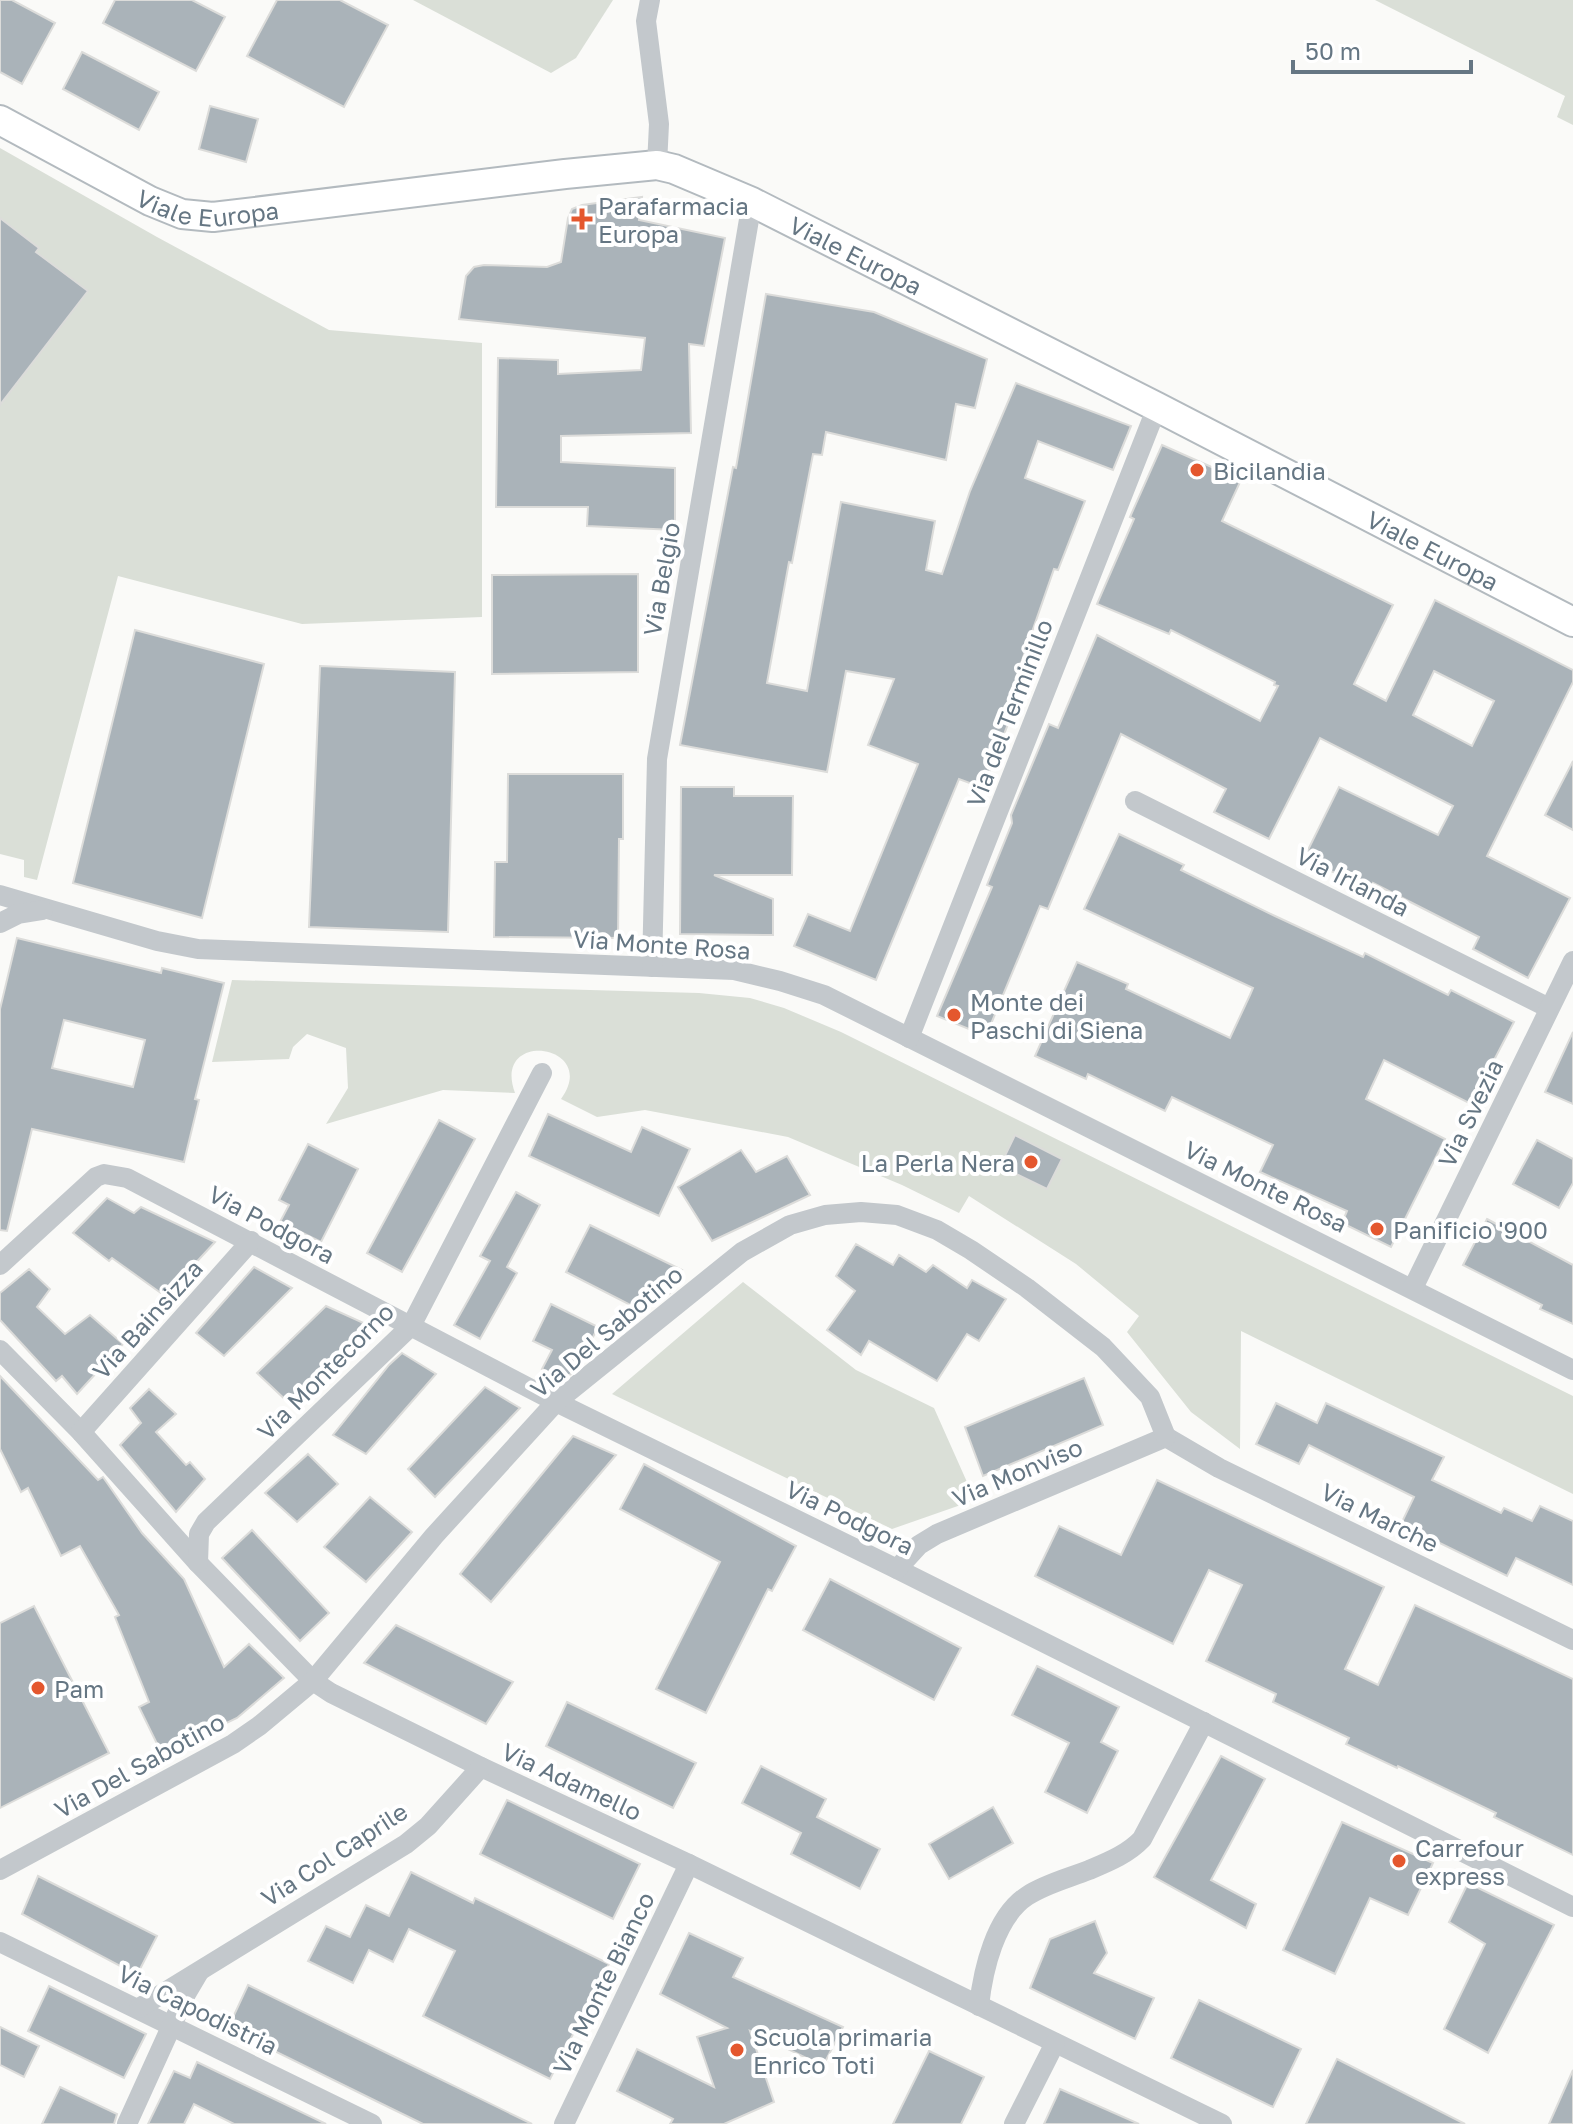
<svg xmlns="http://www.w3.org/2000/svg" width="1573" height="2124" viewBox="0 0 1573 2124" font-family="'Golos Text',sans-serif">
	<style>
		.green { fill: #dadfd7 }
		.building { fill: #aab3b9; stroke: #dcdcda; stroke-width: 2; fill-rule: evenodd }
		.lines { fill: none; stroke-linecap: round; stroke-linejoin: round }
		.secondary-casing { stroke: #b3babf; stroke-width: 32 }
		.street { stroke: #c3c8cc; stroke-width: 20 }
		.secondary { stroke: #fff; stroke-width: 28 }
		.poi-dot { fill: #e4572e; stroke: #fff; stroke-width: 3 }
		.labels { text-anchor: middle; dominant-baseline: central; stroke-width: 8; stroke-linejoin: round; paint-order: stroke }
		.street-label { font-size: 24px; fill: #657683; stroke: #fff }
		.poi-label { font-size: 24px; fill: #657683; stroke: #fff; text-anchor: start }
	</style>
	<rect width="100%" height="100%" fill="#fafaf8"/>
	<!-- green -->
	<g class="green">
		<path d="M413 0H613L576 58 551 73Z"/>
		<path d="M1375 0H1573V125L1557 117 1565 96Z"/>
		<path d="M0 148 157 237 329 330 482 343V617L302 624 118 576 37 880 24 877V860L0 854Z"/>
		<path d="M232 980 699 993 750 998 784 1008 841 1032 1573 1396V1494L1241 1331 1240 1449 1191 1412 1127 1332 1139 1316 1076 1264 969 1196 959 1213 902 1185 788 1137 645 1110 597 1117 561 1099C601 1044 491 1028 515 1093L443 1090 326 1124 348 1088 346 1048 307 1034 293 1047 289 1059 212 1062Z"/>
		<path d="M743 1282 856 1370 934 1408 975 1500 892 1529 612 1394Z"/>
	</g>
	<!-- building -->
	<g class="building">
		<path d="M0 0H12L55 23 22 84 0 72Z"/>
		<path d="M115 0H192L225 17 196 71 103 23Z"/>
		<path d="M277 0H340L388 25 344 107 247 56Z"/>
		<path d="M82 52 159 92 139 130 63 89Z"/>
		<path d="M210 106 258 119 246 162 199 149Z"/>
		<path d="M642 197 639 220 725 238 704 346 689 344 691 433 561 436V462L675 468V530L587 526 588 507H496L498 358 558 360V374L641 370 645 338 459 319 466 276 474 267 484 265 547 267 561 262 568 218 572 209 582 205Z"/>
		<path d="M0 218 39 248 36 252 88 291 0 405Z"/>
		<path d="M766 294 874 312 987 359 975 408 956 404 946 460 826 432 822 455 813 454 792 563 789 562 767 683 807 691 841 502 935 521 926 570 942 574 970 491 1016 383 1131 426 1113 470 1038 441 1025 478 1085 501 1058 570 1054 569 1017 675 1026 678 983 788 959 779 876 980 794 946 808 914 850 931 918 764 868 745 894 679 846 671 827 772 680 745 733 467 736 468Z"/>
		<path d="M1162 445 1241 480 1222 521 1393 605 1354 684 1386 701 1435 600 1573 670V682L1487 856 1570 898 1528 978 1473 949 1479 937 1373 883 1370 890 1304 858 1339 787 1438 835 1453 806 1320 738 1269 839 1214 812 1226 789 1121 734 1048 909 1040 906 986 1036 937 1016 992 887 987 885 1012 823 1011 815 1049 724 1058 728 1097 635 1260 721 1278 686 1274 685 1275 682 1171 630 1169 634 1097 604 1134 519 1130 517ZM1434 671 1494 701 1472 746 1413 715Z"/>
		<path d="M638 574V672L492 674V575Z"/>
		<path d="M135 630 264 664 202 918 73 883Z"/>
		<path d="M320 666 455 672 448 932 309 927Z"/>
		<path d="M1573 761V830L1545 815Z"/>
		<path d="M508 774H623V839H619L618 938 494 937 495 862H507Z"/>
		<path d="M681 787H734V796H793L792 875H714L773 899V935L680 934Z"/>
		<path d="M1119 834 1184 865 1181 870 1275 916 1363 957 1365 953 1448 995 1451 990 1514 1022 1471 1104 1384 1060 1366 1099 1445 1139 1391 1247 1342 1223 1347 1211 1260 1172 1273 1145 1172 1097 1165 1111 1088 1074 1086 1079 1035 1056 1077 962 1128 984 1126 989 1230 1038 1250 995 1253 988 1084 909Z"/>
		<path d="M17 938 161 973 162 968 224 983 195 1099 199 1100 184 1162 32 1129 7 1231 0 1230V1009ZM64 1020 145 1040 133 1087 52 1068Z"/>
		<path d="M1573 1032V1104L1545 1092Z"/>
		<path d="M548 1114 631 1152 642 1127 690 1149 659 1216 529 1156Z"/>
		<path d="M439 1120 475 1139 402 1272 367 1253Z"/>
		<path d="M1015 1135 1062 1159 1047 1189 1000 1166Z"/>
		<path d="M1537 1140 1573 1159V1183L1559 1208 1513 1184Z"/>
		<path d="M308 1144 358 1169 321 1242 280 1222 289 1205 279 1200Z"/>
		<path d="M741 1150 756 1172 787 1156 810 1195 712 1241 678 1187Z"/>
		<path d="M516 1192 540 1205 507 1267 517 1273 480 1339 454 1325 490 1261 480 1256Z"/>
		<path d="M107 1198 134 1213 141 1207 215 1242 165 1296 112 1258 109 1261 73 1233Z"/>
		<path d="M1487 1219 1573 1265V1324L1540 1309 1542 1305 1463 1265Z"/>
		<path d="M590 1225 682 1270 670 1293 667 1296 653 1289 642 1311 566 1272Z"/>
		<path d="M856 1244 893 1265 899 1255 926 1272 933 1265 967 1288 972 1280 1006 1299 979 1341 967 1334 937 1381 869 1341 861 1355 827 1330 855 1291 836 1276Z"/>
		<path d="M254 1267 292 1288 224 1356 196 1333Z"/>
		<path d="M29 1269 50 1289 37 1307 65 1334 90 1315 123 1344 77 1394 62 1376 56 1381 0 1320V1293Z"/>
		<path d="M551 1304 598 1327 577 1369 563 1380 542 1369 552 1350 533 1341Z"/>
		<path d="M326 1306 368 1325 290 1404 257 1373Z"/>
		<path d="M402 1353 436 1374 366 1454 333 1435 389 1365Z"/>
		<path d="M0 1376 98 1480 103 1477 142 1533 184 1579 224 1667 249 1644 284 1678 237 1718 162 1754 139 1707 149 1702 115 1617 119 1615 80 1546 61 1556 28 1488 21 1492 0 1449Z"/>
		<path d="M1084 1378 1103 1425 983 1476 965 1427Z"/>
		<path d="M485 1387 520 1408 435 1497 408 1469Z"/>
		<path d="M149 1389 176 1414 156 1432 186 1465 190 1462 205 1479 176 1512 120 1445 141 1423 130 1408Z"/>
		<path d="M1276 1403 1317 1423 1326 1403 1444 1457 1432 1480 1501 1513 1504 1508 1532 1521 1540 1506 1573 1521V1585L1516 1558 1507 1576 1401 1524 1414 1497 1309 1445 1299 1464 1256 1444Z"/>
		<path d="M573 1436 616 1455 491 1602 460 1574Z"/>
		<path d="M308 1454 338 1484 297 1522 265 1493Z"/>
		<path d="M644 1464 796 1546 772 1591 768 1589 706 1713 656 1689 720 1562 620 1509Z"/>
		<path d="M1157 1480 1384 1587 1345 1669 1378 1685 1415 1605 1573 1679V1855L1494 1817 1496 1813 1398 1766 1397 1768 1346 1744 1349 1738 1273 1702 1276 1694 1206 1661 1242 1585 1209 1570 1173 1644 1035 1576 1059 1526 1121 1555Z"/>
		<path d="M370 1497 412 1532 366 1582 324 1547Z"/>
		<path d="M252 1530 329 1613 300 1641 222 1558Z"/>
		<path d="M830 1579 961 1648 934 1700 803 1630Z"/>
		<path d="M34 1606 109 1753 0 1808V1623Z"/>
		<path d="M396 1625 513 1682 486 1724 364 1663Z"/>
		<path d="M1037 1666 1119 1707 1101 1742 1118 1751 1087 1813 1045 1792 1069 1743 1012 1715Z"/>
		<path d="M567 1702 696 1763 673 1808 546 1746Z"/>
		<path d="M1221 1756 1265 1779 1211 1880 1256 1904 1246 1928 1154 1877Z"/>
		<path d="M761 1766 826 1799 817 1817 880 1849 860 1889 791 1854 801 1833 742 1803Z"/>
		<path d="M507 1800 640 1864 613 1919 480 1854Z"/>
		<path d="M993 1807 1013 1843 949 1879 929 1844Z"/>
		<path d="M1342 1822 1433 1863 1408 1915 1370 1898 1335 1974 1283 1950Z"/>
		<path d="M411 1872 473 1903 475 1898 609 1964 550 2079 423 2016 455 1951 409 1929 393 1962 369 1950 353 1983 308 1961 326 1926 350 1937 366 1905 389 1916Z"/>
		<path d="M38 1876 157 1936 137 1975 22 1914Z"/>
		<path d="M1468 1883 1554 1925 1488 2053 1444 2029 1485 1944 1449 1922Z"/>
		<path d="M1095 1921 1107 1953 1094 1973 1154 1998 1135 2039 1030 1988 1050 1939Z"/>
		<path d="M689 1933 743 1958 733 1977 843 2027 823 2066 750 2031 774 2102 724 2124H670L673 2119 617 2091 637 2049 714 2087 697 2037 727 2028 660 1994Z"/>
		<path d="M248 1985 399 2059 532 2124H423L378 2102 228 2028Z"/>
		<path d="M49 1986 146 2034 124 2078 28 2031Z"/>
		<path d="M1199 2000 1301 2049 1273 2107 1171 2058Z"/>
		<path d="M0 2027 39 2046 24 2077 0 2065Z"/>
		<path d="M929 2051 984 2077 961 2124H893Z"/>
		<path d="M1337 2059 1465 2124H1306Z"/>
		<path d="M197 2062 326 2124H234L194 2104 184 2124H148L174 2071 190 2078Z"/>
		<path d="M1573 2070V2124H1549Z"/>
		<path d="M60 2087 117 2114 114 2124H42Z"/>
		<path d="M1060 2089 1139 2124H1044Z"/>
	</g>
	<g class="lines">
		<defs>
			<g id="secondary">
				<path id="s1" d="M0 120 150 201 182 214 213 217 565 174 657 165 674 169 752 202 1157 407 1573 622"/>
			</g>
		</defs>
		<!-- secondary casing -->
		<use href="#secondary" class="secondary-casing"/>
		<!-- street -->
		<g class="street">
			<path d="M650 0 646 21 659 124 657 165"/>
			<path d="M1135 801 1549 1008"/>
			<path d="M0 895 157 941 198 949 734 970 780 981 824 995 1573 1370"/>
			<path d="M0 923 18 914 43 910"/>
			<path d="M652 967 657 759 752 202"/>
			<path d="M909 1038 1157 407"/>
			<path d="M0 1265 96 1177 104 1174 127 1178 556 1402 897 1569 1573 1907"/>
			<path d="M1413 1288 1573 961"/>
			<path d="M0 1350 81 1432 198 1563 313 1681 331 1693 481 1767 689 1864 1222 2124"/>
			<path d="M81 1432 251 1241"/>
			<path d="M1166 1437 1219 1468 1573 1640"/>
			<path d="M198 1563 199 1534 206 1522 411 1326 542 1073"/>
			<path d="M897 1569 919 1545 937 1534 1166 1437"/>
			<path d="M0 1870 233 1744 259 1726 313 1681 434 1536 556 1402 742 1252 790 1225 825 1215 861 1212 897 1215 937 1230 971 1250 1027 1288 1103 1347 1150 1397 1166 1437"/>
			<path d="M0 1942 372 2124"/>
			<path d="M979 2006C983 1970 995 1917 1027 1896 1045 1884 1069 1878 1089 1870 1108 1862 1128 1854 1142 1839L1204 1722"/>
			<path d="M139 2008 406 1844 428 1826 481 1767"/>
			<path d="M127 2124 186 1994 199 1972"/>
			<path d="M564 2124 689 1864"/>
			<path d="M1014 2124 1055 2043"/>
		</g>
		<!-- secondary -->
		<use href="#secondary" class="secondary"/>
	</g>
	<!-- markers -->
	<g class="poi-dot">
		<path d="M578 207h8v8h8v8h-8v8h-8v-8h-8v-8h8z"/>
		<circle cx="1197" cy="470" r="8"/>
		<circle cx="954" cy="1015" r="8"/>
		<circle cx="1031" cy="1162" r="8"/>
		<circle cx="1377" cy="1229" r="8"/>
		<circle cx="38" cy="1688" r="8"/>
		<circle cx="1399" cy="1861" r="8"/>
		<circle cx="737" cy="2050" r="8"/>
	</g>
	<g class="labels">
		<!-- street labels -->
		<g class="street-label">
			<text stroke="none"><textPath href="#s1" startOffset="230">Viale Europa</textPath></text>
			<text stroke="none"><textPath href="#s1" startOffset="902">Viale Europa</textPath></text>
			<text stroke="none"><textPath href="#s1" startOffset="1550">Viale Europa</textPath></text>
			<text transform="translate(661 579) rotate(-80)">Via Belgio</text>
			<text transform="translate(1009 713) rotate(-69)">Via del Terminillo</text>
			<text transform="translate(1353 881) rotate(27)">Via Irlanda</text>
			<text transform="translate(662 944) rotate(4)">Via Monte Rosa</text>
			<text transform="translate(1470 1113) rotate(-64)">Via Svezia</text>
			<text transform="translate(1266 1186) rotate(26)">Via Monte Rosa</text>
			<text transform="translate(272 1224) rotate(28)">Via Podgora</text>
			<text transform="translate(147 1319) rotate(-48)">Via Bainsizza</text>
			<text transform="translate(606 1331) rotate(-40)">Via Del Sabotino</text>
			<text transform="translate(325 1371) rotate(-45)">Via Montecorno</text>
			<text transform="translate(1017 1472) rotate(-23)">Via Monviso</text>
			<text transform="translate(850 1517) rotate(26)">Via Podgora</text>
			<text transform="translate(1380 1517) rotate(26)">Via Marche</text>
			<text transform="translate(139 1765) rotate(-29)">Via Del Sabotino</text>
			<text transform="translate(572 1781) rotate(25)">Via Adamello</text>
			<text transform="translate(334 1854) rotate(-33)">Via Col Caprile</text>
			<text transform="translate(603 1983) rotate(-64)">Via Monte Bianco</text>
			<text transform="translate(198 2009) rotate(26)">Via Capodistria</text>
		</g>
		<!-- poi labels -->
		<g class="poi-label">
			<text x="598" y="205">Parafarmacia<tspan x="598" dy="28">Europa</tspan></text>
			<text x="1213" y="470">Bicilandia</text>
			<text x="970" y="1001">Monte dei<tspan x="970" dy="28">Paschi di Siena</tspan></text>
			<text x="1015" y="1162" text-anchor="end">La Perla Nera</text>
			<text x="1393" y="1229">Panificio '900</text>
			<text x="54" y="1688">Pam</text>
			<text x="1415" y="1847">Carrefour<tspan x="1415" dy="28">express</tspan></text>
			<text x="753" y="2036">Scuola primaria<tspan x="753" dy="28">Enrico Toti</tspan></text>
		</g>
	</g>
	<!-- scale -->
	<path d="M1293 60v12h178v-12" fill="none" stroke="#657683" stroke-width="4"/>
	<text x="1305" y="60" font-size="24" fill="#657683" stroke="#ffffff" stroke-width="6" paint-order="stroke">50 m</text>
</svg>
